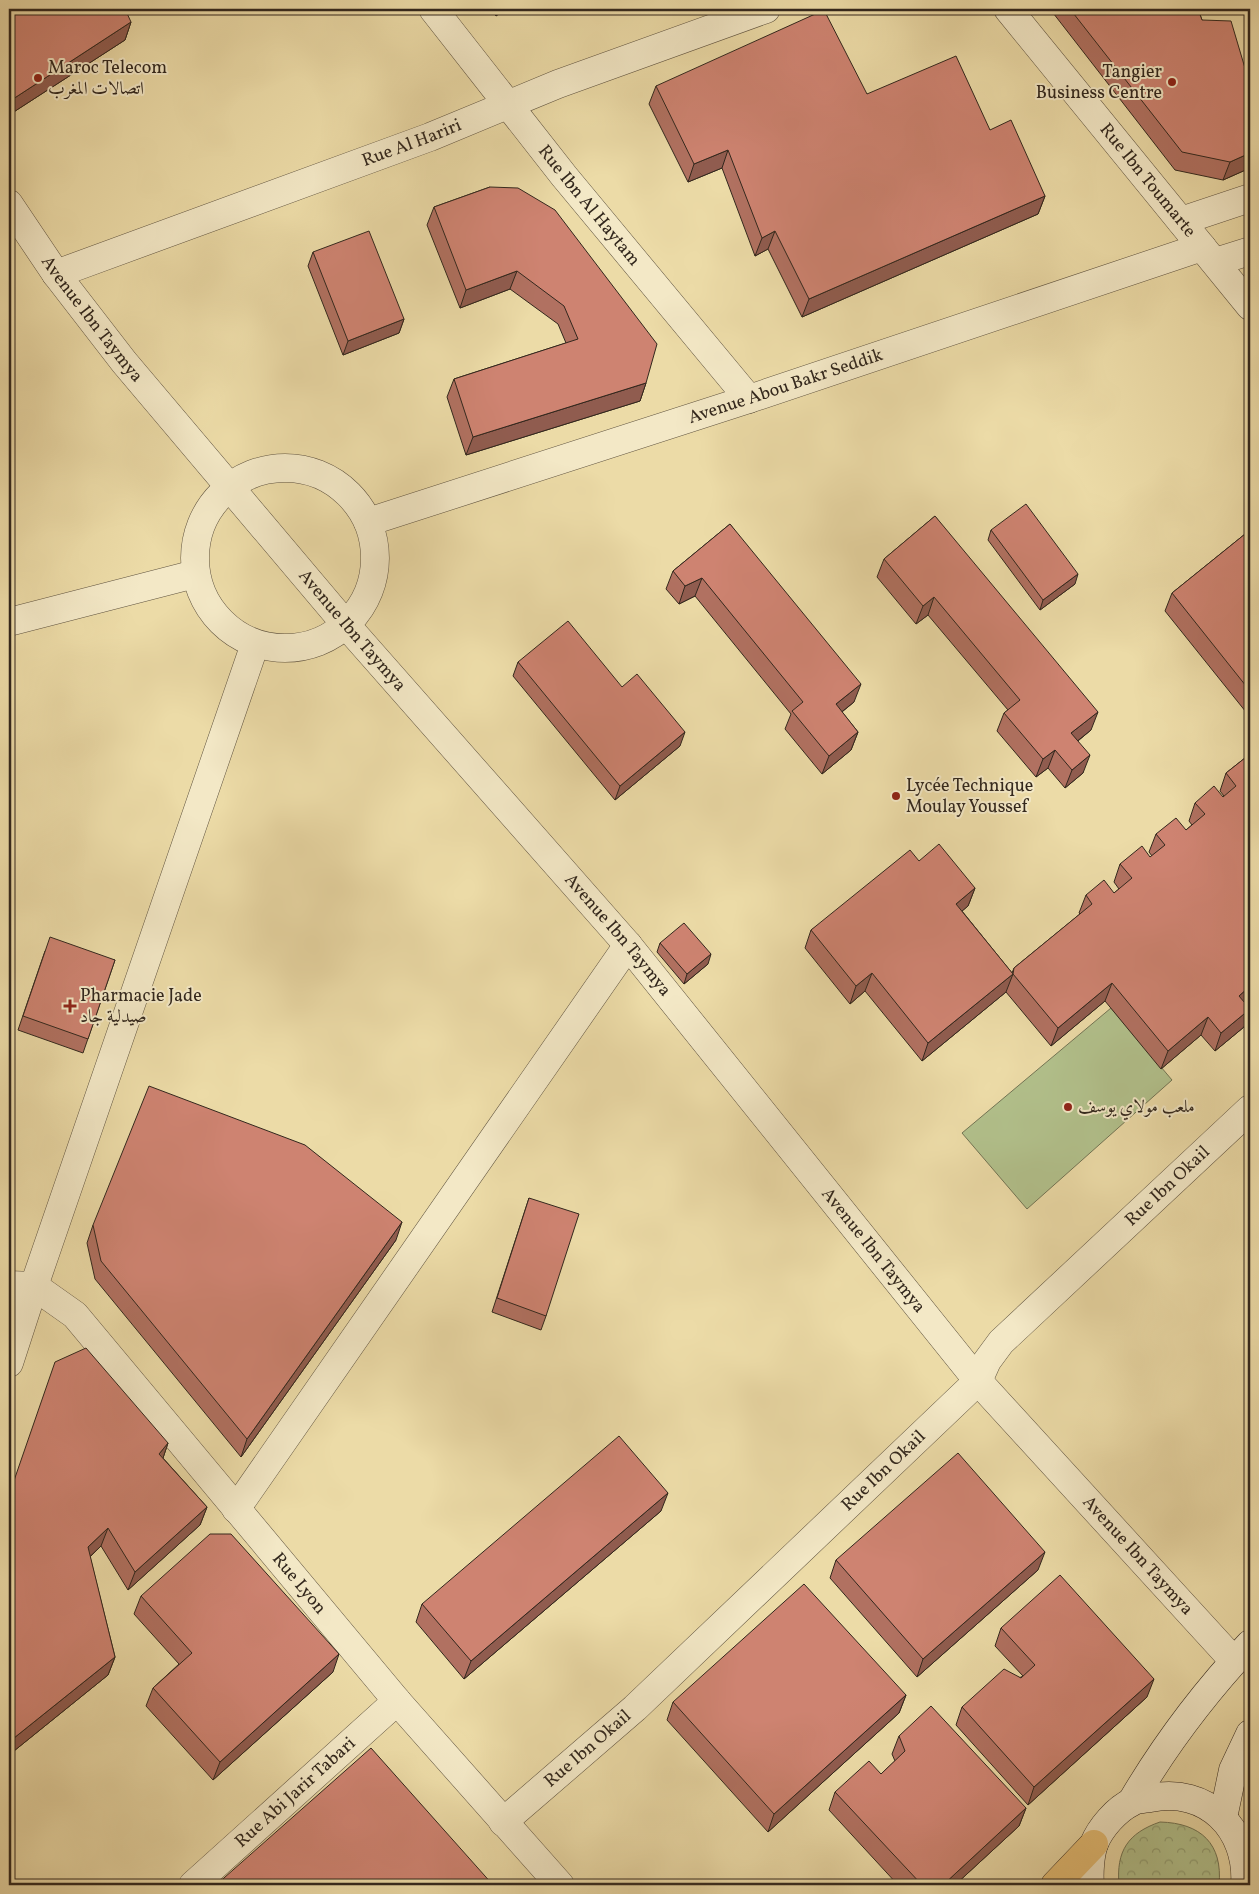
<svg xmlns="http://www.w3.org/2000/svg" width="1259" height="1894" viewBox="0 0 1259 1894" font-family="Vollkorn,Amiri,serif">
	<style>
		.grass { fill: #b2c18c; stroke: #727454 }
		.park { fill: url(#park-crowns); stroke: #727454 }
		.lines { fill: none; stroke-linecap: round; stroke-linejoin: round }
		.minor-casing { stroke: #605440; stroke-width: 29 }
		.secondary-casing { stroke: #32271d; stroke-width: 29 }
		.trunk-casing { stroke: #32271d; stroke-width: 29 }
		.minor { stroke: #f3e8c6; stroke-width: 28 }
		.secondary { stroke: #f3e8c6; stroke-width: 28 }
		.trunk { stroke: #e6be74; stroke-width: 28 }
		.wall { fill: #b17161; stroke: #32271d }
		.shaded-wall { fill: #905c4f; stroke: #32271d }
		.building { fill: #ce8371; stroke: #32271d }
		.poi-dot { fill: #8f2418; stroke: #f3e8c6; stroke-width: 2 }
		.labels { text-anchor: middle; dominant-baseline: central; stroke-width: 4; stroke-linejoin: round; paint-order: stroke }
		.poi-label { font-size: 18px; fill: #32271d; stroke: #f3e8c6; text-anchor: start }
		.street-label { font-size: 18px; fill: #32271d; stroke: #f3e8c6 }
	</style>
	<defs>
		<pattern id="park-crowns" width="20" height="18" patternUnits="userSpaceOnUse" patternTransform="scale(1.25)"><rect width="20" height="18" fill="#b2c18c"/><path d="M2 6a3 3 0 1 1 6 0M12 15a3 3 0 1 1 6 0" fill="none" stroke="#919d72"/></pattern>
	</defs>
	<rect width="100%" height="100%" fill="#ecdba7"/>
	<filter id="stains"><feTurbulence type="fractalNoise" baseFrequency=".004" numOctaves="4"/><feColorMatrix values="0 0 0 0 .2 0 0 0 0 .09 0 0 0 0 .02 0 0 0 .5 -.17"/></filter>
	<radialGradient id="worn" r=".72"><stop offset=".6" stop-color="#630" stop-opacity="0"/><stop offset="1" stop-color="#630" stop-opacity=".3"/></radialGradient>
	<!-- grass -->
	<path class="grass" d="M1111 1008 1172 1080 1027 1209 962 1133Z"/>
	<!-- park -->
	<path class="park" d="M1160 1822C1201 1823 1223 1844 1219 1885H1119C1116 1851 1128 1833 1160 1822Z"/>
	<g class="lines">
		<defs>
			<g id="minor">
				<path id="s1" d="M433 9 564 176 749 399"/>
				<path id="s2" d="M1008 9 1250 306"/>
				<path id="s3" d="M9 204 56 274 124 362 347 626 628 945 978 1381 1234 1661"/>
				<path d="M1181 221 1250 198"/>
				<path d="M1215 262 1250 251"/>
				<path id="s4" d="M56 274 430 137 558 84 766 9"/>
				<circle cx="285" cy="558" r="90"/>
				<path id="s5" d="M368 522 749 399 1202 247"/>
				<path d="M9 622 195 574"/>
				<path id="s6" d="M9 1285 34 1286 75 1315 397 1701 560 1885"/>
				<path d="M9 1363 34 1286 255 644"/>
				<path d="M236 1509 628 945"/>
				<path id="s7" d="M503 1822 635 1708 978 1381 987 1361 1001 1342 1250 1109"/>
				<path id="s8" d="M193 1885 397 1701"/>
			</g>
			<g id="secondary">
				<path d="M1132 1801C1165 1745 1205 1692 1250 1644"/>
				<path d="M1223 1818 1233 1770 1250 1734"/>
				<path d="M1090 1885C1089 1873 1090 1855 1094 1844 1100 1828 1117 1809 1132 1802 1137 1799 1145 1799 1150 1798 1207 1786 1249 1829 1245 1885"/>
			</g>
			<path id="trunk" d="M1055 1885 1094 1844"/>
		</defs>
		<!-- minor casing -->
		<use href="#minor" class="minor-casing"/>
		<!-- secondary casing -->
		<use href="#secondary" class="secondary-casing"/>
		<!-- trunk casing -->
		<use href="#trunk" class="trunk-casing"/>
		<!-- minor -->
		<use href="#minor" class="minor"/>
		<!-- secondary -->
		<use href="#secondary" class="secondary"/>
		<!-- trunk -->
		<use href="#trunk" class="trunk"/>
	</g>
	<!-- wall -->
	<g class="wall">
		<path d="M9 9 131 22 125 40 9 115Z"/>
		<path d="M490 9H505L496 16Z"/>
		<path d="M1050 9H1198L1202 20 1250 85V168L1223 180 1175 170Z"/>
		<path d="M656 86 867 94 990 130 1045 196 1038 214 802 317 768 249 755 256 722 168 688 182 649 104Z"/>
		<path d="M490 187 646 383 640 401 466 455 447 397 454 379 566 343 558 324 510 289 460 308 427 225 434 207Z"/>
		<path d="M313 252 404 319 399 333 343 355 308 266Z"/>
		<path d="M935 516 1091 730 1078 741 1083 773 1065 788 1048 768 1036 777 997 731 1004 713 1008 710 928 615 916 624 877 577 884 559Z"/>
		<path d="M730 524 854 702 842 712 858 732 851 750 822 774 785 729 791 714 695 596 679 604 666 589 673 571Z"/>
		<path d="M991 530 1075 584 1040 610 988 540Z"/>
		<path d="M1250 530V717L1165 611 1172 593Z"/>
		<path d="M518 662 680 746 615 800 513 676Z"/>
		<path d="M1250 754 1245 1003 1244 1027 1215 1051 1201 1035 1161 1069 1105 1001 1051 1046 1006 992 922 1061 865 991 850 1004 805 948 811 930 919 861 975 888 968 906 962 911 1012 973 1014 968 1080 914 1079 913 1086 895 1114 893 1119 889 1114 882 1120 864 1150 857 1152 856 1149 852 1156 834 1186 830 1192 825 1189 821 1195 803 1224 796 1220 791 1226 773Z"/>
		<path d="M660 943 708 964 684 984 657 952Z"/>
		<path d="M45 951 115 960 83 1053 18 1030Z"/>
		<path d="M529 1198 546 1316 541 1330 492 1312Z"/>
		<path d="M93 1225 396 1240 241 1457 95 1279 87 1243Z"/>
		<path d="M168 1443 163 1458 207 1507 200 1525 128 1590 101 1546 90 1557 115 1657 108 1675 9 1755V1494Z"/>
		<path d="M661 1511 464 1679 416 1622 422 1604Z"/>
		<path d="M836 1560 1038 1570 917 1677 830 1578Z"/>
		<path d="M141 1596 333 1672 213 1780 146 1706 153 1688 179 1664 134 1614Z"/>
		<path d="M1001 1628 1147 1697 1028 1805 956 1725 962 1707 1023 1676 995 1646Z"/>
		<path d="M906 1695 899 1713 768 1832 667 1720 673 1702Z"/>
		<path d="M899 1736 1026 1808 1019 1826 955 1885H898L829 1810 835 1792 881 1774 895 1761 892 1754Z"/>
	</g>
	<!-- shaded-wall -->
	<g class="shaded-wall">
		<path d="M499 9H505L496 16Z"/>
		<path d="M131 22 125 40 9 115V110L13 99Z"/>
		<path d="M728 150 722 168 688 182 694 164Z"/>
		<path d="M1250 153V168L1223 180 1230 162Z"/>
		<path d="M1045 196 1038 214 802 317 809 299Z"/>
		<path d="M775 231 768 249 755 256 762 238Z"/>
		<path d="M517 271 510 289 460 308 466 290Z"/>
		<path d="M404 319 399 333 343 355 348 341Z"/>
		<path d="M646 383 640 401 466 455 473 437Z"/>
		<path d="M1078 574 1075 584 1040 610 1043 600Z"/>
		<path d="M702 578 695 596 679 604 685 586Z"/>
		<path d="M934 597 928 615 916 624 923 606Z"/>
		<path d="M861 684 854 702 829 722 836 704Z"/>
		<path d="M1098 712 1091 730 1065 751 1071 733Z"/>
		<path d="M685 732 680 746 615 800 620 786Z"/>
		<path d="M858 732 851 750 822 774 829 756Z"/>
		<path d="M1055 750 1048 768 1036 777 1043 759Z"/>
		<path d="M1090 755 1083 773 1065 788 1072 770Z"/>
		<path d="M975 888 968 906 949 922 956 904Z"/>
		<path d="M711 954 708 964 684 984 687 974Z"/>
		<path d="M872 973 865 991 850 1004 856 986Z"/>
		<path d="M1013 974 1006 992 922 1061 928 1043Z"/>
		<path d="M1112 983 1105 1001 1051 1046 1058 1028Z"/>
		<path d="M1250 986V999L1232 1014 1239 996Z"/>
		<path d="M1250 1009 1244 1027 1215 1051 1221 1033Z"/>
		<path d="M1208 1017 1201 1035 1161 1069 1168 1051Z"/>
		<path d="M402 1222 396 1240 241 1457 247 1439Z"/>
		<path d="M168 1443 162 1461 159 1454Z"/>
		<path d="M668 1493 661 1511 464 1679 471 1661Z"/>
		<path d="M207 1507 200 1525 128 1590 135 1572Z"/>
		<path d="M108 1528 101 1546 81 1565 88 1547Z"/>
		<path d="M1045 1552 1038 1570 917 1677 923 1659Z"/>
		<path d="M339 1654 333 1672 213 1780 220 1762Z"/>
		<path d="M115 1657 108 1675 9 1755V1742Z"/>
		<path d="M1154 1679 1147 1697 1028 1805 1034 1787Z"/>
		<path d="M906 1695 899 1713 768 1832 774 1814Z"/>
		<path d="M1026 1808 1019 1826 955 1885H943Z"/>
	</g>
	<!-- building -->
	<g class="building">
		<path d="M9 9H125L131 22 13 99 9 92Z"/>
		<path d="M1070 9H1198L1202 20 1231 21 1250 85V153L1230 162 1182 152Z"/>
		<path d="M824 10 867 94 956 56 990 130 1011 120 1045 196 809 299 775 231 762 238 728 150 694 164 656 86Z"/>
		<path d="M490 187 518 188 555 210 657 344 646 383 473 437 454 379 578 339 564 306 517 271 466 290 434 207Z"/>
		<path d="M369 231 404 319 348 341 313 252Z"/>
		<path d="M1026 504 1078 574 1043 600 991 530Z"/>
		<path d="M935 516 1098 712 1071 733 1090 755 1072 770 1055 750 1043 759 1004 713 1020 700 934 597 923 606 884 559Z"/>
		<path d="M730 524 861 684 836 704 858 732 829 756 792 711 803 702 702 578 685 586 673 571Z"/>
		<path d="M1250 530V691L1172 593Z"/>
		<path d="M568 621 622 687 637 674 685 732 620 786 518 662Z"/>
		<path d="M1250 754V986L1239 996 1250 1009 1221 1033 1208 1017 1168 1051 1112 983 1058 1028 1013 974 1014 968 1092 904 1086 895 1104 880 1114 893 1132 878 1120 864 1142 846 1150 857 1165 845 1156 834 1176 818 1186 830 1205 814 1195 803 1214 786 1223 797 1236 786 1226 773Z"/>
		<path d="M939 844 975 888 956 904 1013 974 928 1043 872 973 856 986 811 930 910 850 919 861Z"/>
		<path d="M684 923 711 954 687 974 660 943Z"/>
		<path d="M50 937 115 960 88 1039 23 1016Z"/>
		<path d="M149 1086 305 1145 402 1222 247 1439 101 1261 93 1225Z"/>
		<path d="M529 1198 579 1214 546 1316 497 1298Z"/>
		<path d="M86 1348 168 1443 159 1454 207 1507 135 1572 108 1528 88 1547 115 1657 9 1742V1495L55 1362Z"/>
		<path d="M619 1436 668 1493 471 1661 422 1604Z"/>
		<path d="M958 1453 1045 1552 923 1659 836 1560Z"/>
		<path d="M210 1534H231L339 1654 220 1762 153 1688 192 1653 141 1596Z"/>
		<path d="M1060 1575 1154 1679 1034 1787 962 1707 1004 1669 1021 1678 1035 1665 1001 1628Z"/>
		<path d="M804 1584 906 1695 774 1814 673 1702Z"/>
		<path d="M931 1706 1026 1808 943 1885H922L835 1792 869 1761 881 1774 905 1751 899 1736Z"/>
		<path d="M371 1748 493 1885H216Z"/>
	</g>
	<!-- markers -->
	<g class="poi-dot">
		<circle cx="38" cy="78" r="5"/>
		<circle cx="1172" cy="82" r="5"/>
		<circle cx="896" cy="796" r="5"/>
		<path d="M67.5 998.5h5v5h5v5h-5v5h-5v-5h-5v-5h5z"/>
		<circle cx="1068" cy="1107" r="5"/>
	</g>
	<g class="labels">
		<!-- poi labels -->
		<g class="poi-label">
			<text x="48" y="68">Maroc Telecom<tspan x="48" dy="21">اتصالات المغرب</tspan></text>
			<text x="1162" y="72" text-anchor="end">Tangier<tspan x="1162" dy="21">Business Centre</tspan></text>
			<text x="906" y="786">Lycée Technique<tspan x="906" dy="21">Moulay Youssef</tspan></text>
			<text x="80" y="996">Pharmacie Jade<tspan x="80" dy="21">صيدلية جاد</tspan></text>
			<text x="1078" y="1107">ملعب مولاي يوسف</text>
		</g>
		<!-- street labels -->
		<g class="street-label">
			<text stroke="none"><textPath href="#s4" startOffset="379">Rue Al Hariri</textPath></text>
			<text stroke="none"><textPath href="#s2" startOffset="221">Rue Ibn Toumarte</textPath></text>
			<text stroke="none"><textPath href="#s1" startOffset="251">Rue Ibn Al Haytam</textPath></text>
			<text stroke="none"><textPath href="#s3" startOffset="142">Avenue Ibn Taymya</textPath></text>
			<text stroke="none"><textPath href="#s5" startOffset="439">Avenue Abou Bakr Seddik</textPath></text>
			<text stroke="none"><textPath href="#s3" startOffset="548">Avenue Ibn Taymya</textPath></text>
			<text stroke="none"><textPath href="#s3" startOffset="952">Avenue Ibn Taymya</textPath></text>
			<text stroke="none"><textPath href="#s7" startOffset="922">Rue Ibn Okail</textPath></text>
			<text stroke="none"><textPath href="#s3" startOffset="1358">Avenue Ibn Taymya</textPath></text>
			<text stroke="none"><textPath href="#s7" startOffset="518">Rue Ibn Okail</textPath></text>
			<text stroke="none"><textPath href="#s3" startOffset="1762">Avenue Ibn Taymya</textPath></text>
			<text stroke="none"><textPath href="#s6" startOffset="425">Rue Lyon</textPath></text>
			<text stroke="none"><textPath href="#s7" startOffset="112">Rue Ibn Okail</textPath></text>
			<text stroke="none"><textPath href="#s8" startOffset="138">Rue Abi Jarir Tabari</textPath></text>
		</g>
	</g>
	<!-- margin -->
	<rect width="1259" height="1894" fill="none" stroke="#ecdba7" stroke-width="30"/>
	<rect x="10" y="10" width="1239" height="1874" fill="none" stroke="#32271d" stroke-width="2.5"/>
	<rect x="15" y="15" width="1229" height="1864" fill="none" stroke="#32271d"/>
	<rect width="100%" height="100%" filter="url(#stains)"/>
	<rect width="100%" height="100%" fill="url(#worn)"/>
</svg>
